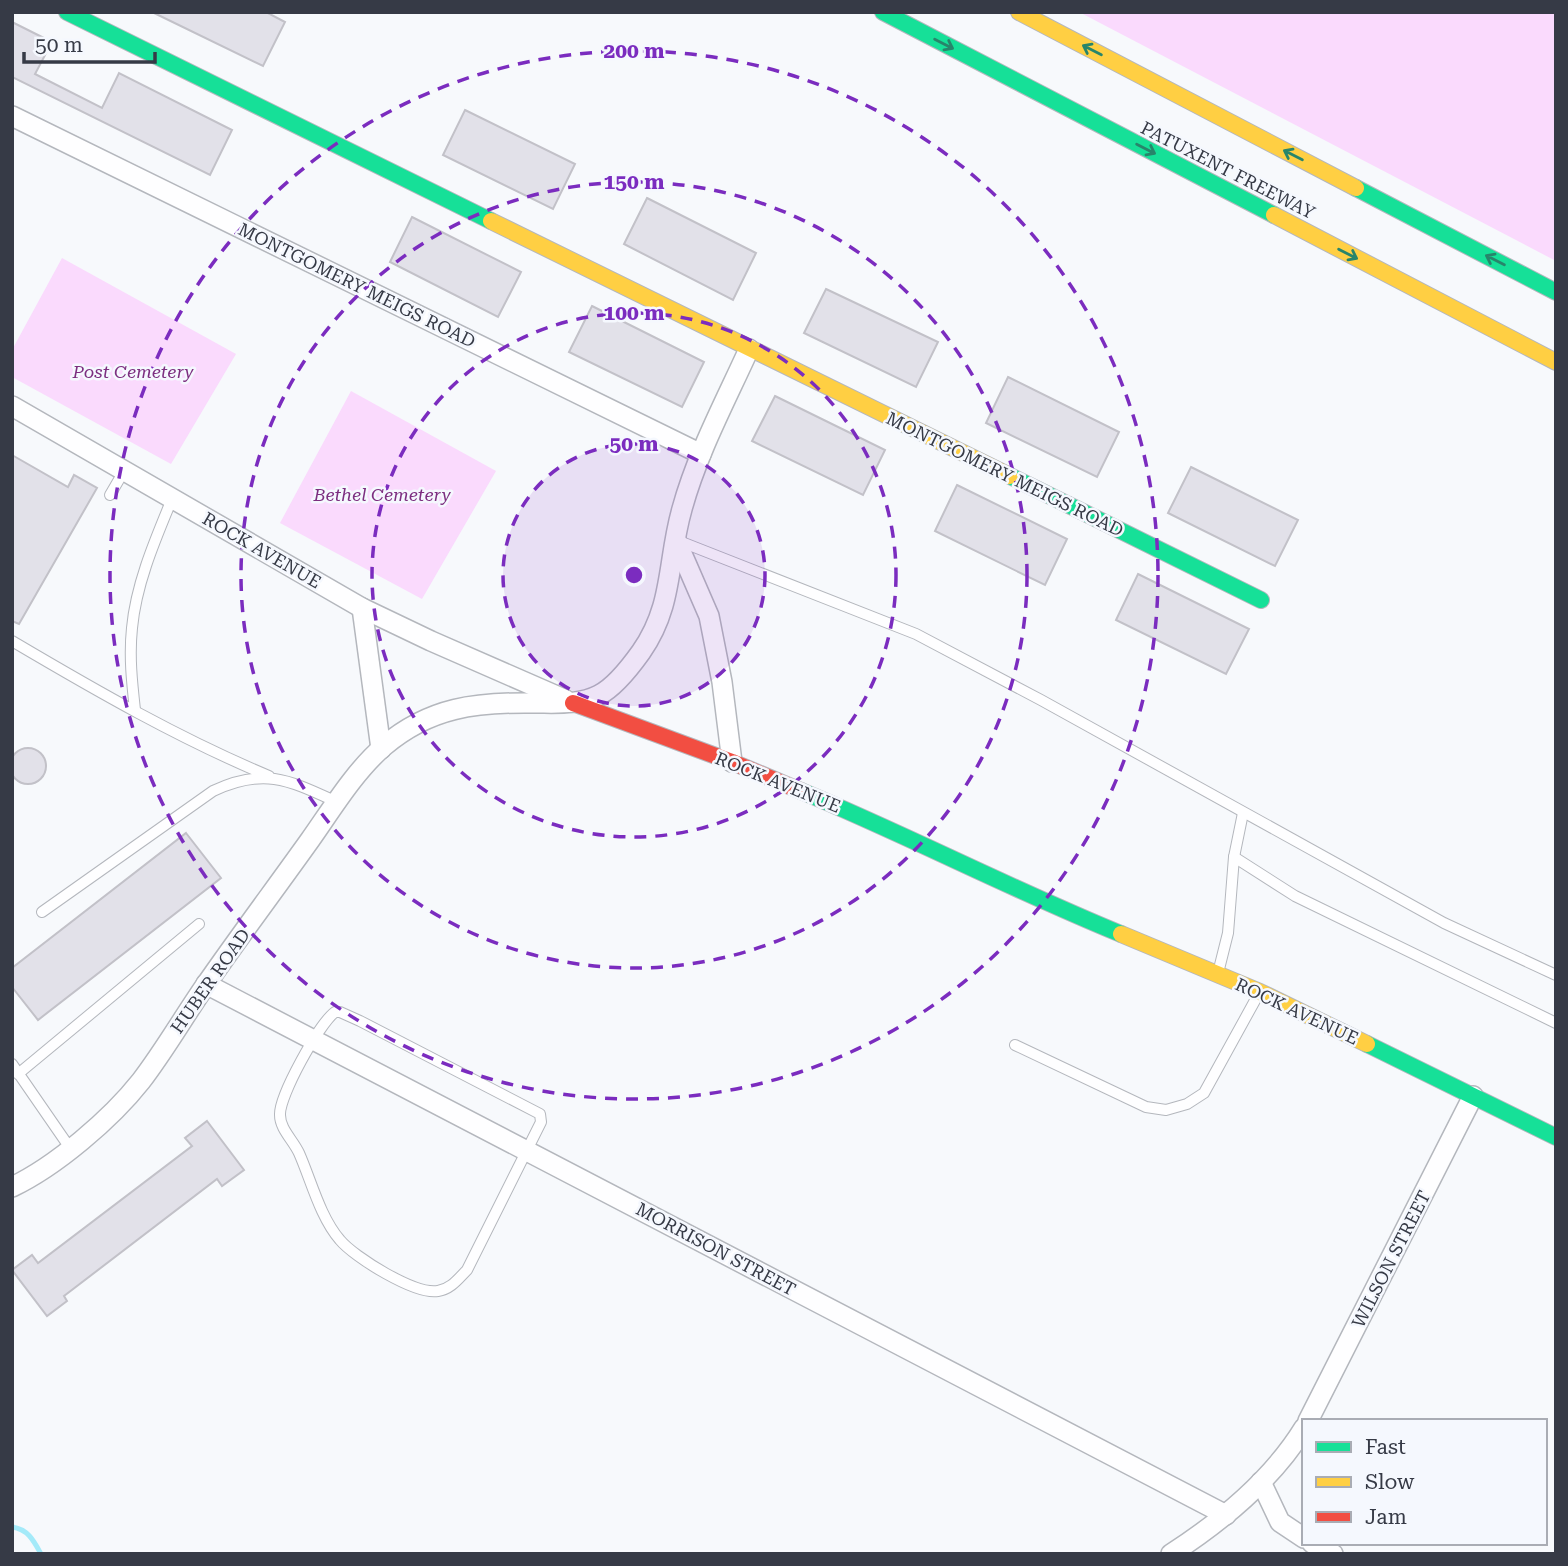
<svg xmlns="http://www.w3.org/2000/svg" width="1568" height="1566" viewBox="0 0 1568 1566" font-family="'Roboto Serif',serif">
	<style>
		.green { fill: #fadafd }
		.lines { fill: none; stroke-linecap: round; stroke-linejoin: round }
		.stream { stroke: #a4eaf9; stroke-width: 5 }
		.building { fill: #e2e1e9; stroke: #c2c1c8; stroke-width: 2 }
		.lane-casing { stroke: #b4b7bd; stroke-width: 12 }
		.street-casing { stroke: #b4b7bd; stroke-width: 22 }
		.fast-casing { stroke: #b4b7bd; stroke-width: 18 }
		.slow-casing { stroke: #b4b7bd; stroke-width: 18 }
		.jam-casing { stroke: #b4b7bd; stroke-width: 18 }
		.lane { stroke: #fefeff; stroke-width: 10 }
		.street { stroke: #fefeff; stroke-width: 19 }
		.fast { stroke: #16e098; stroke-width: 16 }
		.slow { stroke: #ffcf43; stroke-width: 16 }
		.jam { stroke: #f24e42; stroke-width: 16 }
		.oneway { stroke: #28856b }
		.ring { fill: none; stroke: #7b2cbf; stroke-width: 3.5; stroke-dasharray: 12 9 }
		.labels { text-anchor: middle; dominant-baseline: central; stroke-width: 5; stroke-linejoin: round; paint-order: stroke }
		.street-label { font-size: 18px; fill: #363a46; stroke: #f5f8fe }
		.park-label { font-size: 18px; font-style: italic; fill: #7c2e80; stroke: #f5f8fe }
		.centre { fill: #7b2cbf; stroke: #f5f8fe; stroke-width: 3.5 }
		.ring-label { font-size: 21px; text-anchor: middle; font-weight: bold; fill: #7b2cbf; stroke: #f5f8fe; stroke-width: 5; stroke-linejoin: round; paint-order: stroke }
	</style>
	<rect width="100%" height="100%" fill="#f7f9fc"/>
	<!-- green -->
	<g class="green">
		<path d="M1079 12H1556V261Z"/>
		<path d="M62 258 236 354 171 464 12 377V350Z"/>
		<path d="M351 391 496 471 422 599 280 523Z"/>
	</g>
	<g class="lines">
		<!-- stream -->
		<path class="stream" d="M12 1527C28 1529 34 1541 41 1554"/>
	</g>
	<!-- building -->
	<g class="building">
		<path d="M152 12H266L285 22 263 66Z"/>
		<path d="M12 22 52 42 35 74 102 108 119 73 232 130 210 175 12 77Z"/>
		<path d="M465 110 575 164 553 209 443 155Z"/>
		<path d="M647 198 756 253 733 300 624 244Z"/>
		<path d="M412 217 521 272 498 317 390 262Z"/>
		<path d="M826 289 938 342 916 387 804 333Z"/>
		<path d="M592 306 704 362 682 407 569 352Z"/>
		<path d="M1008 377 1119 432 1097 477 986 423Z"/>
		<path d="M775 396 885 450 863 495 752 441Z"/>
		<path d="M12 455 68 487 74 475 97 488 19 624 12 621Z"/>
		<path d="M1191 467 1298 520 1275 566 1168 513Z"/>
		<path d="M957 485 1067 539 1045 585 935 531Z"/>
		<path d="M1138 574 1249 629 1226 674 1116 620Z"/>
		<circle cx="28" cy="766" r="18"/>
		<path d="M186 833 221 878 38 1020 12 987V968Z"/>
		<path d="M207 1121 244 1170 222 1186 217 1179 64 1296 67 1301 47 1316 12 1270 32 1255 38 1263 192 1146 185 1138Z"/>
	</g>
	<g class="lines">
		<defs>
			<g id="lane">
				<path d="M110 495 124 471"/>
				<path d="M679 541 916 634 1041 700 1444 923 1556 975"/>
				<path d="M12 641C95 690 180 739 269 776"/>
				<path d="M135 710C132 683 129 656 132 628 136 584 155 540 172 499"/>
				<path d="M1234 857 1295 896 1556 1023"/>
				<path d="M42 912 213 791C264 767 289 780 337 802"/>
				<path d="M1218 973 1228 933 1234 857 1243 813"/>
				<path d="M335 1012H340L360 1021 540 1114 541 1122 467 1270C458 1279 451 1289 438 1291 415 1295 354 1257 340 1240 320 1217 311 1180 299 1153 293 1140 280 1129 280 1115 279 1096 319 1024 335 1012Z"/>
				<path d="M1015 1045 1146 1107 1166 1110 1187 1104 1204 1093 1258 995"/>
				<path d="M12 1064 70 1148"/>
				<path d="M18 1074 199 924"/>
			</g>
			<g id="street">
				<path d="M12 116 701 454"/>
				<path d="M12 406 362 608 431 641 566 700"/>
				<path d="M676 540 709 616 722 682 732 762"/>
				<path d="M362 608 381 749"/>
				<path d="M206 984 1226 1515"/>
				<path d="M12 1187C56 1166 111 1119 141 1081 164 1051 183 1018 205 986 239 937 275 889 310 840 332 809 354 772 384 746 430 707 476 702 535 703 556 703 580 705 599 695 615 687 631 666 641 652 674 605 667 561 682 509 697 454 725 402 749 349"/>
				<path d="M1308 1421 1473 1096"/>
				<path d="M1261 1482 1280 1522 1304 1538"/>
				<path d="M1312 1543 1333 1554"/>
				<path d="M1171 1554C1222 1521 1272 1480 1304 1428"/>
			</g>
			<g id="fast">
				<path d="M67 12 491 221"/>
				<path d="M883 12 1274 215"/>
				<path d="M1356 188 1556 292"/>
				<path d="M1010 476 1261 600"/>
				<path d="M801 791C909 836 1013 890 1121 934"/>
				<path d="M1367 1044 1556 1137"/>
			</g>
			<g id="slow">
				<path d="M1019 12 1356 188"/>
				<path d="M1274 215 1556 362"/>
				<path d="M491 221 1010 476"/>
				<path d="M1121 934 1260 992 1367 1044"/>
			</g>
			<path id="jam" d="M573 703 732 762 801 791"/>
		</defs>
		<!-- lane casing -->
		<use href="#lane" class="lane-casing"/>
		<!-- street casing -->
		<use href="#street" class="street-casing"/>
		<!-- fast casing -->
		<use href="#fast" class="fast-casing"/>
		<!-- slow casing -->
		<use href="#slow" class="slow-casing"/>
		<!-- jam casing -->
		<use href="#jam" class="jam-casing"/>
		<!-- lane -->
		<use href="#lane" class="lane"/>
		<!-- street -->
		<use href="#street" class="street"/>
		<!-- fast -->
		<use href="#fast" class="fast"/>
		<!-- slow -->
		<use href="#slow" class="slow"/>
		<!-- jam -->
		<use href="#jam" class="jam"/>
	</g>
	<!-- one-way arrows -->
	<defs><path id="oneway-shaft" d="M-6 0H5M1.5-3L5.5 0L1.5 3" fill="none" stroke-width="1.6" stroke-linecap="round" stroke-linejoin="round" transform="scale(1.75)"/></defs>
	<g class="oneway">
		<use href="#oneway-shaft" transform="translate(944 44) rotate(27)"/>
		<use href="#oneway-shaft" transform="translate(1092 50) rotate(-153)"/>
		<use href="#oneway-shaft" transform="translate(1146 149) rotate(27)"/>
		<use href="#oneway-shaft" transform="translate(1293 155) rotate(-153)"/>
		<use href="#oneway-shaft" transform="translate(1348 254) rotate(27)"/>
		<use href="#oneway-shaft" transform="translate(1495 260) rotate(-153)"/>
	</g>
	<!-- distance rings -->
	<circle cx="634" cy="575" r="131" fill="#7b2cbf" fill-opacity=".12"/>
	<g class="ring">
		<circle cx="634" cy="575" r="131"/>
		<circle cx="634" cy="575" r="262"/>
		<circle cx="634" cy="575" r="393"/>
		<circle cx="634" cy="575" r="524"/>
	</g>
	<g class="labels">
		<!-- street labels -->
		<g class="street-label">
			<text transform="translate(1228 170) rotate(27)">PATUXENT FREEWAY</text>
			<text transform="translate(357 285) rotate(26)">MONTGOMERY MEIGS ROAD</text>
			<text transform="translate(1005 474) rotate(26)">MONTGOMERY MEIGS ROAD</text>
			<text transform="translate(262 550) rotate(30)">ROCK AVENUE</text>
			<text transform="translate(778 782) rotate(22)">ROCK AVENUE</text>
			<text transform="translate(210 981) rotate(-55)">HUBER ROAD</text>
			<text transform="translate(1297 1011) rotate(25)">ROCK AVENUE</text>
			<text transform="translate(716 1249) rotate(28)">MORRISON STREET</text>
			<text transform="translate(1391 1259) rotate(-63)">WILSON STREET</text>
		</g>
		<!-- park labels -->
		<g class="park-label">
			<text x="133" y="371">Post Cemetery</text>
			<text x="382" y="494">Bethel Cemetery</text>
		</g>
	</g>
	<circle cx="634" cy="575" r="10" class="centre"/>
	<g class="ring-label">
		<text x="634" y="58">200 m</text>
		<text x="634" y="189">150 m</text>
		<text x="634" y="320">100 m</text>
		<text x="634" y="451">50 m</text>
	</g>
	<!-- border -->
	<rect width="1568" height="1566" fill="none" stroke="#363a46" stroke-width="28"/>
	<!-- legend -->
	<rect x="1302" y="1419" width="245" height="126" fill="#f5f8fe" stroke="#a9acb4" stroke-width="2"/>
	<rect x="1316" y="1442" width="35" height="10" fill="#16e098" stroke="#a9acb4" stroke-width="2"/>
	<text x="1365" y="1454" font-size="21" fill="#363a46">Fast</text>
	<rect x="1316" y="1477" width="35" height="10" fill="#ffcf43" stroke="#a9acb4" stroke-width="2"/>
	<text x="1365" y="1489" font-size="21" fill="#363a46">Slow</text>
	<rect x="1316" y="1512" width="35" height="10" fill="#f24e42" stroke="#a9acb4" stroke-width="2"/>
	<text x="1365" y="1524" font-size="21" fill="#363a46">Jam</text>
	<!-- scale -->
	<path d="M24 52v10h131v-10" fill="none" stroke="#363a46" stroke-width="3.5"/>
	<text x="35" y="52" font-size="21" fill="#363a46" stroke="#f5f8fe" stroke-width="5" paint-order="stroke">50 m</text>
</svg>
